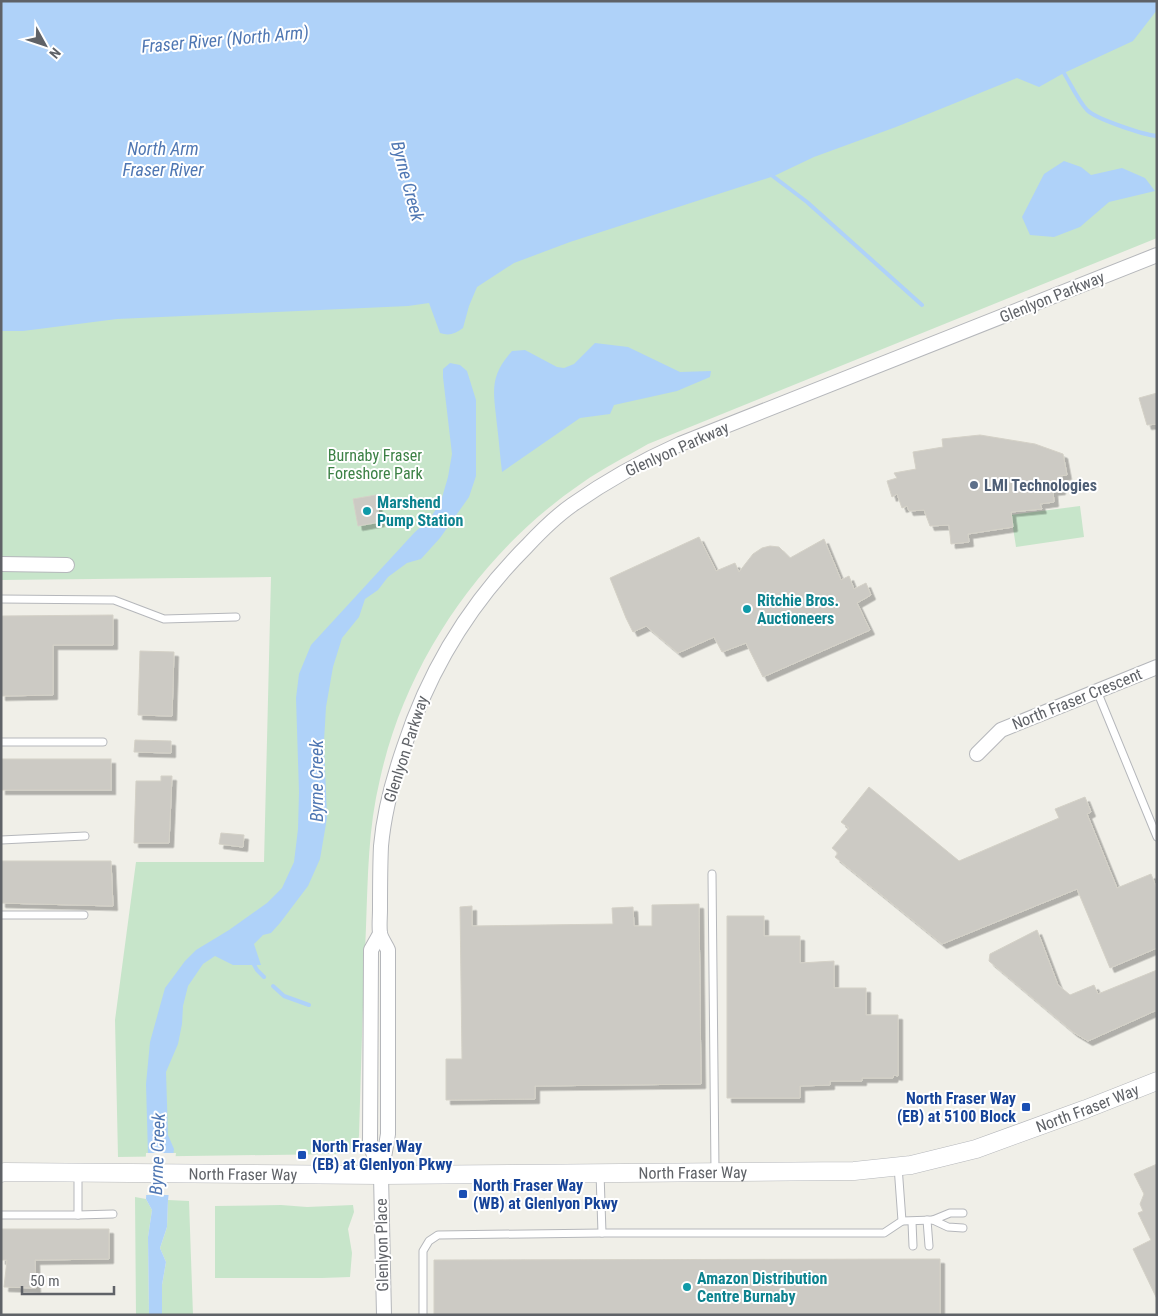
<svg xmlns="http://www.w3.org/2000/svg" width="1158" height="1316" viewBox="0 0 1158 1316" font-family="'Roboto Condensed',sans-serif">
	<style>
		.green { fill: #c7e5ca }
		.water { fill: #afd2f9 }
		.pier { fill: #f0efe8 }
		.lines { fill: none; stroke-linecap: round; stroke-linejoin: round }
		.stream { stroke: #afd2f9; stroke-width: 4 }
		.building { fill: #cccac4; stroke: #d4d1c7; filter: url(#shadow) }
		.service-casing { stroke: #b5b7bb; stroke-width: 9 }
		.minor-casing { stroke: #b5b7bb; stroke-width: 16 }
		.tertiary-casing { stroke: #b5b7bb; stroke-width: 19 }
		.service { stroke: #fff; stroke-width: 7 }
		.minor { stroke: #fff; stroke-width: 14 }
		.tertiary { stroke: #fff; stroke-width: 18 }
		.service-dot { fill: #5c6f8a; stroke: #fff; stroke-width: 2 }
		.culture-dot { fill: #0f9aa8; stroke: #fff; stroke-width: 2 }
		.transit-dot { fill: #1a4fb4; stroke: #fff; stroke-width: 2 }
		.labels { text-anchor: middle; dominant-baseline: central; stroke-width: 4; stroke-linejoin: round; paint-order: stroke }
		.street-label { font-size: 16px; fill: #5f6267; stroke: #fff }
		.park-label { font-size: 16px; fill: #3c8145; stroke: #fff }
		.service-label { font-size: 16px; font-weight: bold; fill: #4e5e75; stroke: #fff; text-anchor: start }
		.culture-label { font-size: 16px; font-weight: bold; fill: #0d838f; stroke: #fff; text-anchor: start }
		.transit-label { font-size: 16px; font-weight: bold; fill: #164399; stroke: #fff; text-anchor: start }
		.water-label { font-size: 18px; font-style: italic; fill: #4f77b3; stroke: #fff }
	</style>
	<defs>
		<filter id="shadow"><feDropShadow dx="4.5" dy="4.5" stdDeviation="0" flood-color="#0004"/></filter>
	</defs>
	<rect width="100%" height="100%" fill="#f0efe8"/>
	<!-- green -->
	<g class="green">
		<path d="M1157 1V238L648 444C626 457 603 468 582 483 482 551 406 661 380 779 368 828 368 877 366 927 363 997 361 1066 359 1136 357 1148 349 1152 338 1154L118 1157 115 1020 136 862H264L271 577 1 580V297L447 274 925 69 1056 77 1068 70Z"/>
		<path d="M1080 506 1084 537 1016 547 1011 515Z"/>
		<path d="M135 1197 146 1199 152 1210 148 1237 149 1315H136Z"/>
		<path d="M168 1200 189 1201 193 1315H162V1285L166 1262 160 1248 167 1227Z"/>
		<path d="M281 1205 307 1207 353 1205 354 1212 348 1229 352 1253 350 1277 322 1278H215V1206Z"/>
	</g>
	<!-- water -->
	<g class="water">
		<path d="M1 1H1157V10L1133 41 1064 73 1039 87 1017 78 896 127 814 157 774 176 570 242 514 263 477 287 469 306 463 328C455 334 449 336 440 333L429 303 408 306 117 319 23 331H1Z"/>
		<path d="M1064 161 1081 167 1091 175 1122 168 1145 178 1155 191 1109 202 1080 227 1054 237 1030 235 1022 217 1044 174Z"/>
		<path d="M595 343 628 347 680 372 711 371 710 377 677 391 614 405 610 414 580 418 502 472C500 456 499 441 497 425 494 393 488 378 512 351L525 350 557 367 564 368 574 364Z"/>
		<path d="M450 363 460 365 467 371 476 400V476L469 497 440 538 421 559 407 563 388 577 378 590 365 599 359 617 342 638 333 667 326 707 324 741 327 818 320 859 308 886 280 923 271 933 263 935 254 944 261 965H233L215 956 203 964 188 986 183 1006 182 1024 178 1044 166 1072 168 1135 174 1149 168 1200 167 1227 160 1248 166 1262 162 1285V1315H149L148 1237 152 1210 146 1199 148 1154 146 1084 150 1042 165 988 185 961 196 950 229 930 267 903 282 888 294 862 298 829 299 792 296 698 299 674 311 645 414 533 431 517 441 501 448 477 452 454 443 377V369Z"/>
	</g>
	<!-- pier -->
	<path class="pier" d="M146 1153H176L171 1195H144Z"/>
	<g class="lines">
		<!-- stream -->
		<g class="stream">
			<path d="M1062 70C1070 82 1077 99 1087 110 1096 119 1144 135 1157 136"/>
			<path d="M770 174 807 202 922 305"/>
			<path d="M252 961 257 970 264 977"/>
			<path d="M273 986 284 996 309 1005"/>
		</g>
	</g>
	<!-- building -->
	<g class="building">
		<path d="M1157 393V424L1147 425 1139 398Z"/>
		<path d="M980 435 1035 444 1063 454 1067 475 1059 476 1061 490 1053 491 1054 502 1040 504 1042 509 1011 512 1013 527 968 534 969 542 951 544 949 525 930 526 924 510 909 511 907 506 902 508 897 494 892 497 887 481 897 478 894 473 916 469 913 452 943 447 942 439Z"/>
		<path d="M376 495 380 522 358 526 353 499Z"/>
		<path d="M699 537 716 571 735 563 739 572 753 554 762 548 770 546 779 547 790 558 824 539 841 580 849 576 854 589 866 583 871 595 857 603 870 630 763 677 746 643 722 652 714 637 678 653 646 626 633 632 626 618 610 578Z"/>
		<path d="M113 615V645H53V695L1 696V616Z"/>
		<path d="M140 651 174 652 172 716 138 715Z"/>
		<path d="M135 740 171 741V753L134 752Z"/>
		<rect x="1" y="759" width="110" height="31"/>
		<path d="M161 776H172L169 843H134L136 781H161Z"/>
		<path d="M869 787 959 861 1059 818 1055 809 1085 797 1091 812 1087 814 1117 888 1151 874 1157 889V948L1110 968 1077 889 942 944 835 857 838 853 832 848 849 828 841 822Z"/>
		<path d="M221 833 244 835 243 847 219 844Z"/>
		<path d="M1 861H111L113 906 1 903Z"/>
		<path d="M699 904 701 1084 535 1086V1099L446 1100V1059H462L460 907 472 906V926L613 924 612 908 633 907 634 926H652V905Z"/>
		<path d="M727 916H764V936H800V963L834 961V988H866V1015H898V1076L894 1075 893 1078H862V1081H830V1085L800 1086V1098H727Z"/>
		<path d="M1037 930 1058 985 1070 995 1094 985 1098 994 1157 970V1010L1088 1041 1073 1032 989 961 990 954Z"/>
		<path d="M1157 1164V1299L1133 1249 1151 1240 1138 1213 1143 1211 1140 1204 1144 1194 1134 1174Z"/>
		<path d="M1 1229H109V1259L35 1260 36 1288 4 1287 7 1260H1Z"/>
		<path d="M940 1259V1315H434V1260Z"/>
	</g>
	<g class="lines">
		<defs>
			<g id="service">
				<path d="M1 599 114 600 164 619 236 617"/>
				<path d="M1097 691 1157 837"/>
				<path d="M1 742H103"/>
				<path d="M1 840 85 836"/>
				<path d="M712 874 715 1171"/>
				<path d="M1 915H84"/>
				<path d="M600 1173 602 1233H884L902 1221 898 1166"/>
				<path d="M963 1213H950L933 1220 948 1227 963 1228"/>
				<path d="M1 1215H78V1173"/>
				<path d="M78 1215 113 1214"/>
				<path d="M927 1220 929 1246"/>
				<path d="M902 1221 933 1220"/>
				<path d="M912 1222 913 1246"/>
				<path d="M423 1315V1251L429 1241 438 1235 602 1233"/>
			</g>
			<g id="minor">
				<path d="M1 564 67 565"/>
				<path d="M977 754 1001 730 1157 667"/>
				<path d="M380 934 371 950 370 1143 380 1174"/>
				<path d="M384 1315 381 1175 388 1134V950C386 945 381 939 380 933 379 926 380 917 380 910 380 889 380 868 381 846 384 812 393 779 404 747 429 670 470 603 527 546 541 531 555 517 572 505 606 481 642 461 680 444L1157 255"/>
			</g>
			<g id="tertiary">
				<path id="s1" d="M1 1173 4 1172 381 1175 854 1171 911 1165 976 1149 1086 1109 1157 1081"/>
			</g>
		</defs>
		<!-- service casing -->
		<use href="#service" class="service-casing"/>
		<!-- minor casing -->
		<use href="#minor" class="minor-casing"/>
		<!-- tertiary casing -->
		<use href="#tertiary" class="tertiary-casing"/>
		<!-- service -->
		<use href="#service" class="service"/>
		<!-- minor -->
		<use href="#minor" class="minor"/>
		<!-- tertiary -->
		<use href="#tertiary" class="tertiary"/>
	</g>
	<!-- markers -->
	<circle class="service-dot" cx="974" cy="485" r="5"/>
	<g class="culture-dot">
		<circle cx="367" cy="511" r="5"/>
		<circle cx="747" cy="609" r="5"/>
		<circle cx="687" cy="1287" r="5"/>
	</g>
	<g class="transit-dot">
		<rect x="1021" y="1102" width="10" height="10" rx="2.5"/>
		<rect x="297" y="1150" width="10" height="10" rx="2.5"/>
		<rect x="458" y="1189" width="10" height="10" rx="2.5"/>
	</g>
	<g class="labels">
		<!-- street labels -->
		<g class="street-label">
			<text transform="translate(1052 297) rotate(-22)">Glenlyon Parkway</text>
			<text transform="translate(677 449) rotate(-24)">Glenlyon Parkway</text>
			<text transform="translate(1077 699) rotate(-22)">North Fraser Crescent</text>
			<text transform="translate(406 749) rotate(-72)">Glenlyon Parkway</text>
			<text stroke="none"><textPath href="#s1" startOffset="1096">North Fraser Way</textPath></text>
			<text stroke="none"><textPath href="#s1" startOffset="692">North Fraser Way</textPath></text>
			<text stroke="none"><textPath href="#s1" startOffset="242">North Fraser Way</textPath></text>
			<text transform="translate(382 1245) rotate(-91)">Glenlyon Place</text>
		</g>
		<!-- park labels -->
		<g class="park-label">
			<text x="375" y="455">Burnaby Fraser<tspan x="375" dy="18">Foreshore Park</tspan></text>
		</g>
		<!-- service labels -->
		<g class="service-label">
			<text x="984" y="485">LMI Technologies</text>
		</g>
		<!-- culture labels -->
		<g class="culture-label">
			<text x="377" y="502">Marshend<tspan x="377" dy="18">Pump Station</tspan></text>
			<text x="757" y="600">Ritchie Bros.<tspan x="757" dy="18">Auctioneers</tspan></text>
			<text x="697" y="1278">Amazon Distribution<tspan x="697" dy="18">Centre Burnaby</tspan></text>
		</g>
		<!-- transit labels -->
		<g class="transit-label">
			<text x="1016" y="1098" text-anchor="end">North Fraser Way<tspan x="1016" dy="18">(EB) at 5100 Block</tspan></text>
			<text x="312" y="1146">North Fraser Way<tspan x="312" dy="18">(EB) at Glenlyon Pkwy</tspan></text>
			<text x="473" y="1185">North Fraser Way<tspan x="473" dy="18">(WB) at Glenlyon Pkwy</tspan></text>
		</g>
		<!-- water labels -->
		<g class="water-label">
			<text transform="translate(225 39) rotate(-5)">Fraser River (North Arm)</text>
			<text x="163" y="148">North Arm<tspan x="163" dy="21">Fraser River</tspan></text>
			<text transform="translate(408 181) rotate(75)">Byrne Creek</text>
			<text transform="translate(316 781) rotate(-90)">Byrne Creek</text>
			<text transform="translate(157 1154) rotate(-88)">Byrne Creek</text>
		</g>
	</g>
	<!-- border -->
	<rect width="1158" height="1316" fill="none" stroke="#5f6267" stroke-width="5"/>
	<!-- north arrow -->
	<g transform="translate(45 45) rotate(130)" stroke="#ffffff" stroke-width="4" paint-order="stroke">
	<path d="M0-4L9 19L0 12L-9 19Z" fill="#5f6267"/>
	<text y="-8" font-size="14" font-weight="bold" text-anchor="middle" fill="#5f6267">N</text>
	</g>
	<!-- scale -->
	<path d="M22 1286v8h92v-8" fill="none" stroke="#5f6267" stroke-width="2.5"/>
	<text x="30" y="1286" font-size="15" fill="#5f6267" stroke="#ffffff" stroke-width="4" paint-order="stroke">50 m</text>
</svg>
